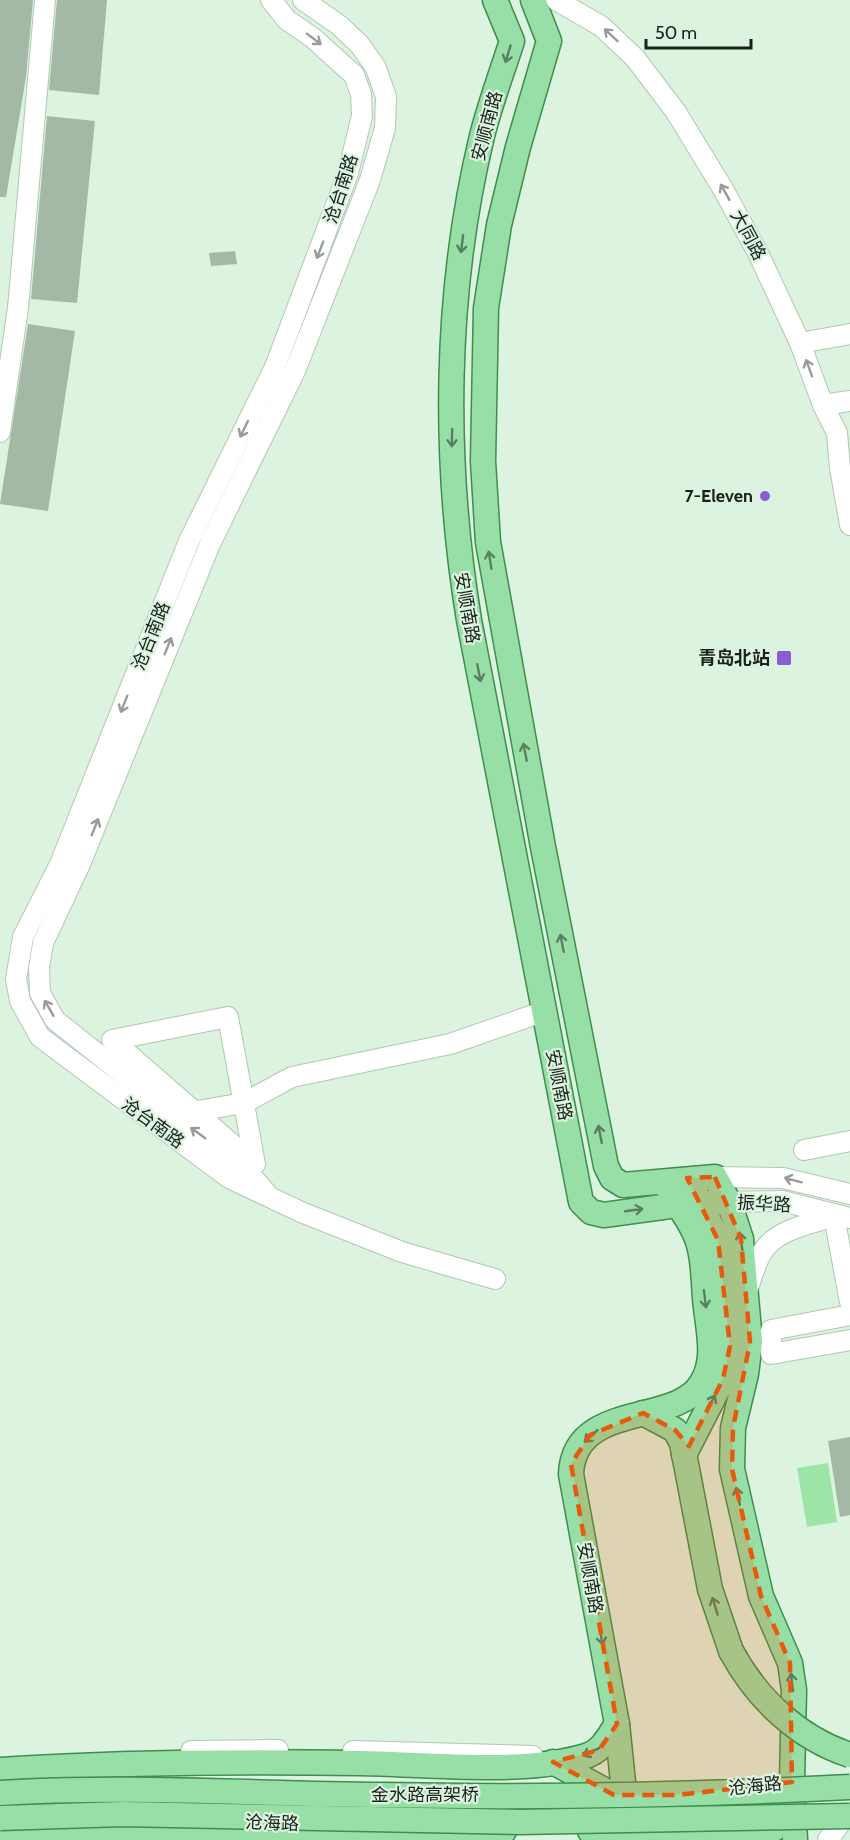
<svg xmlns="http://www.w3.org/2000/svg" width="850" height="1840" viewBox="0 0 850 1840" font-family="Cabin,'Noto Sans SC',sans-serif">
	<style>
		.green { fill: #9de5a7 }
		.building { fill: #a3b9a6 }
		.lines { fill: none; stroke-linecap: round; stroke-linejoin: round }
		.minor-casing { stroke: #b1c7b3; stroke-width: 22 }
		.major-casing { stroke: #3d8e4f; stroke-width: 27 }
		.minor { stroke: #fff; stroke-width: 20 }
		.major { stroke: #97dfa6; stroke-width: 24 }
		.major-bridge-casing { stroke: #3d8e4f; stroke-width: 27; stroke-linecap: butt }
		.major-bridge { stroke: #97dfa6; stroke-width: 24 }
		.oneway { stroke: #989b98 }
		.oneway2 { stroke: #588060 }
		.marked { fill: #e8590c; fill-opacity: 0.2; stroke: #e8590c; stroke-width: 4.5; stroke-dasharray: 12 8; stroke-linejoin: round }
		.poi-dot { fill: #8a5cd5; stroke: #dcf3df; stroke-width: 2 }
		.labels { text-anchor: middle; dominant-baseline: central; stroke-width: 4.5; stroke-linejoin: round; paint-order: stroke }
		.street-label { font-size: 18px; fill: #19211a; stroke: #dcf3df }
		.poi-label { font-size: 18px; font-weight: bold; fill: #19211a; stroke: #dcf3df; text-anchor: end }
	</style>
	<rect width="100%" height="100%" fill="#dcf3df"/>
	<!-- green -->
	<path class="green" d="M828 1463 837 1522 807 1527 797 1468Z"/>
	<!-- building -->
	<g class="building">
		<path d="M0 0H33L26 77 6 197H0Z"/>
		<path d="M57 0H107L99 95 49 90Z"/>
		<path d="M47 116 95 121 77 303 31 299Z"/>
		<path d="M235 251 237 264 211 266 209 253Z"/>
		<path d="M28 324 75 331 48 511 0 504Z"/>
		<path d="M850 1437V1515L840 1517 828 1441Z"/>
	</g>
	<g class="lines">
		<defs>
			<g id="minor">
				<path d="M271 0 287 20 313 38 354 75 361 94 362 116 348 173 275 367 189 541 60 864 23 937 16 979 20 1001 40 1037 229 1178 301 1212 402 1252 495 1279"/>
				<path d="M556 0 601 26 635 58 676 112 723 189 759 255 800 343 823 405 837 433 840 468 850 525"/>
				<path d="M800 343 850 334"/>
				<path d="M823 405 850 401"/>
				<path d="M0 432 18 308 45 0"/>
				<path d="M228 1017 255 1164 112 1040Z"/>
				<path d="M197 1111 244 1103 292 1077 450 1044 545 1011"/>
				<path d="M804 1150 850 1141"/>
				<path d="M715 1177 783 1178 850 1194"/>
				<path d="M268 1195 243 1166 173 1114 55 1020 40 993 39 968 43 943 80 864 210 544 295 371 370 180 385 128 386 97 376 68 360 45 339 25 303 0"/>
				<path d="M729 1202 782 1201 850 1218"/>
				<path d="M747 1291C752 1278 755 1262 763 1251 777 1229 811 1224 834 1216L850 1302"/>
				<path d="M850 1315 771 1330V1354L850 1340"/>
				<path d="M191 1751 278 1750"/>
				<path d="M353 1751 533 1756"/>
				<path d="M828 1840 839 1825"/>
			</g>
			<g id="major">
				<path d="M495 0 512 41C502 72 490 104 482 136 444 294 443 461 469 620L581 1202 591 1212 604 1215 677 1205 729 1202"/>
				<path d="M533 0 549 41 518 147 499 225 486 308 483 461 488 542 543 847 606 1166 612 1178 623 1185 715 1177 729 1202 741 1239 750 1342 746 1374 733 1428 732 1469 761 1596 790 1663 794 1690 792 1782 795 1840"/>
				<path d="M643 1413 675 1430 682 1443 710 1589 731 1651"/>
				<path d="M684 1455 723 1379 730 1346 718 1240 695 1192"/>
				<path d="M553 1762 619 1798"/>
				<path d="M0 1770C120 1762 239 1761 360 1763 426 1764 525 1775 586 1756 602 1751 608 1737 617 1724"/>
				<path d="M632 1812 625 1801 617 1724 571 1474C574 1401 676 1426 701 1384 716 1361 709 1334 706 1308 703 1285 705 1253 694 1232 688 1218 678 1206 670 1193"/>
				<path d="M590 1831 646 1833 774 1829"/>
				<path d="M0 1837 120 1834 396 1840 504 1831"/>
			</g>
		</defs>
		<!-- minor casing -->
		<use href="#minor" class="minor-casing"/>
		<!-- major casing -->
		<use href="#major" class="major-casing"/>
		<!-- minor -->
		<use href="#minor" class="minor"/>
		<!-- major -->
		<use href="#major" class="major"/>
		<defs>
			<g id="major-bridge">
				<path d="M731 1651C757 1699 798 1738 850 1755"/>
				<path d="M0 1793C127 1785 255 1794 382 1795 538 1798 694 1795 850 1787"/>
				<path d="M0 1818 122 1814 519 1822 850 1816"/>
			</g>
		</defs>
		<!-- major-bridge casing -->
		<use href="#major-bridge" class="major-bridge-casing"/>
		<!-- major-bridge -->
		<use href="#major-bridge" class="major-bridge"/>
	</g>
	<!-- one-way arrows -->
	<defs><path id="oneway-shaft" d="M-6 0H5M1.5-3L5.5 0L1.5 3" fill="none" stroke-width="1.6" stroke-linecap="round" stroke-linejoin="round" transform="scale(1.5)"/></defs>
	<g class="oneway">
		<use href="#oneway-shaft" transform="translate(611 35) rotate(-137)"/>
		<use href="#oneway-shaft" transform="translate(314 39) rotate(37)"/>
		<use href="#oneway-shaft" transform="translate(725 192) rotate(-119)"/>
		<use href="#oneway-shaft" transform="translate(320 250) rotate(111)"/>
		<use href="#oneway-shaft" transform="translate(809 368) rotate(-110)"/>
		<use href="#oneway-shaft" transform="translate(244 429) rotate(116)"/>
		<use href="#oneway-shaft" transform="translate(168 646) rotate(-68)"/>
		<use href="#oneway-shaft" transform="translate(124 704) rotate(112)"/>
		<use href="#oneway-shaft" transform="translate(95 827) rotate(-68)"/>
		<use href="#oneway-shaft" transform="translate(49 1008) rotate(-120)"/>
		<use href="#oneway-shaft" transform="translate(198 1133) rotate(-144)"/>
		<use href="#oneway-shaft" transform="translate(793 1180) rotate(-165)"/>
	</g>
	<g class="oneway2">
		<use href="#oneway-shaft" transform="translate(508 54) rotate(107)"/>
		<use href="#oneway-shaft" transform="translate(462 244) rotate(97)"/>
		<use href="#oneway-shaft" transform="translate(452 438) rotate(91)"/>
		<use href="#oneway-shaft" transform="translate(490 560) rotate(-99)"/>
		<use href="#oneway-shaft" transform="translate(479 673) rotate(79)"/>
		<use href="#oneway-shaft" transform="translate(525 752) rotate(-101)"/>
		<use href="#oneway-shaft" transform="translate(562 943) rotate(-101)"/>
		<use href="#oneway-shaft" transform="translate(600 1134) rotate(-101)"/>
		<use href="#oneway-shaft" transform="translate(634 1210) rotate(-8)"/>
		<use href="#oneway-shaft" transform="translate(741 1241) rotate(-99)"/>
		<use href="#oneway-shaft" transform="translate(705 1299) rotate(83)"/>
		<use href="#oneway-shaft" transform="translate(711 1403) rotate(-63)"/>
		<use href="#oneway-shaft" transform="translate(591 1436) rotate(138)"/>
		<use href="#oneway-shaft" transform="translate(738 1496) rotate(-102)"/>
		<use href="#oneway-shaft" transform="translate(715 1606) rotate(-107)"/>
		<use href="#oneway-shaft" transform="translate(601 1636) rotate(80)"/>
		<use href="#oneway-shaft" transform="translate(792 1682) rotate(-97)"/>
		<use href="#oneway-shaft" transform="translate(591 1752) rotate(155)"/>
	</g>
	<!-- marked area -->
	<path class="marked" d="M715 1177 741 1239 750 1342 733 1428 732 1469 761 1596 790 1663 792 1782 677 1795H614L553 1762 599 1750 617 1724 571 1464 590 1435 643 1413 675 1430 689 1446 723 1379 730 1346 718 1240 687 1178Z"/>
	<!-- markers -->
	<g class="poi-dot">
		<circle cx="765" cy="496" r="6"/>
		<rect x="776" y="650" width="16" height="16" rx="3"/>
	</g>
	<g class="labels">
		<!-- street labels -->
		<g class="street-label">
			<text transform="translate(487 126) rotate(-75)">安顺南路</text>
			<text transform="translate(341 189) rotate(-72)">沧台南路</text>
			<text transform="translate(748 235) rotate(62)">大同路</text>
			<text transform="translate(467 608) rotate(80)">安顺南路</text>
			<text transform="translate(151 636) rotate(-68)">沧台南路</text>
			<text transform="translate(559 1085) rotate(79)">安顺南路</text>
			<text transform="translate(153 1123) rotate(36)">沧台南路</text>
			<text transform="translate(764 1204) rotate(3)">振华路</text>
			<text transform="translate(590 1578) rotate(80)">安顺南路</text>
			<text transform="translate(755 1786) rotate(-6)">沧海路</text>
			<text x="425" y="1795">金水路高架桥</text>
			<text transform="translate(272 1823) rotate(2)">沧海路</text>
		</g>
		<!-- poi labels -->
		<g class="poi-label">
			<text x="753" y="496">7-Eleven</text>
			<text x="770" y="658">青岛北站</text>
		</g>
	</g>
	<!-- scale -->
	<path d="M646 39v9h105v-9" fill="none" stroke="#19211a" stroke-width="3"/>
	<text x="655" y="39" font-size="18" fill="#19211a" stroke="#dcf3df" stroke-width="4.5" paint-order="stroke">50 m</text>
</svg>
